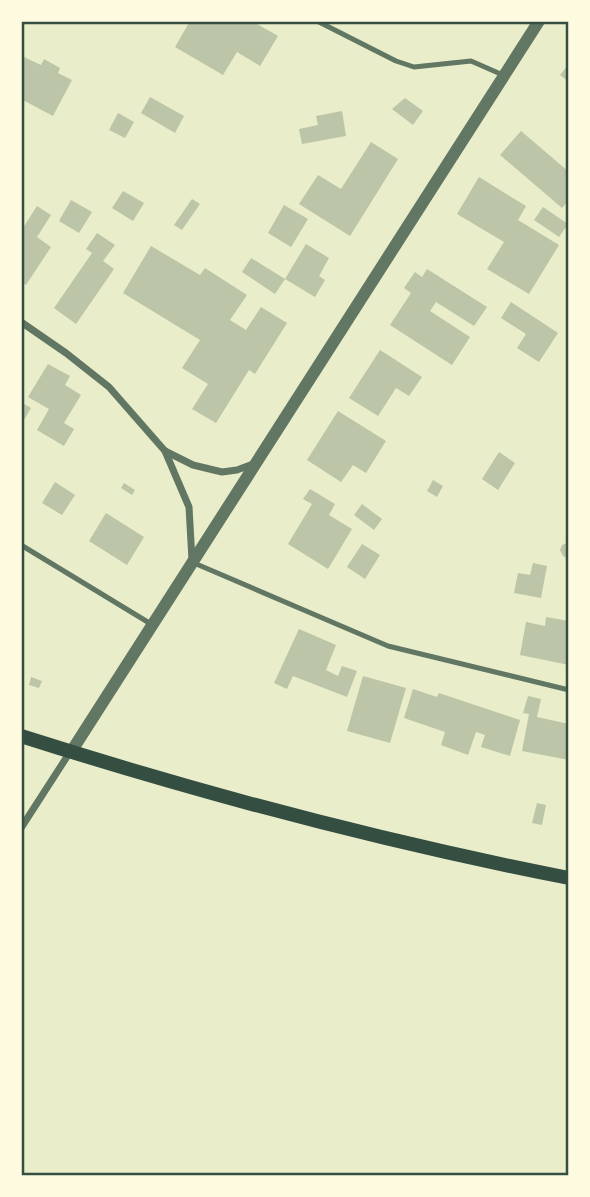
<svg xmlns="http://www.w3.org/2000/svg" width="590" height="1197" viewBox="0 0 590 1197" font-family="Figtree,sans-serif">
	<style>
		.building { fill: #bcc5a7 }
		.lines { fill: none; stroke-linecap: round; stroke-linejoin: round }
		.service { stroke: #617663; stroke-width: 5 }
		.minor { stroke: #617663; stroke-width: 7 }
		.tertiary { stroke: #617663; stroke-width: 12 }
		.secondary { stroke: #344e41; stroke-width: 14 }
		.neatline { fill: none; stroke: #344e41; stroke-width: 2.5 }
	</style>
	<rect width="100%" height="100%" fill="#e9edc9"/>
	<!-- building -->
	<g class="building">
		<path d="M190 21H252L278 36 260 66 237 52 223 75 175 47Z"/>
		<path d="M24 57 41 65 44 59 60 68 58 73 72 80 53 116 21 99V62Z"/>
		<path d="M569 64V82L560 75Z"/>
		<path d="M150 97 184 116 175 133 141 113Z"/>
		<path d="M405 98 423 111 413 125 392 109Z"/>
		<path d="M342 111 346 136 302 144 299 129 318 125 316 116Z"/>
		<path d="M118 113 134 122 125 138 109 130Z"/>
		<path d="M521 131 569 172V200L562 208 500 155Z"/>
		<path d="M371 142 398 159 350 236 299 204 318 175 341 189Z"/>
		<path d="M479 177 526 206 518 220 559 245 529 294 487 269 504 242 457 214Z"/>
		<path d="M123 191 144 203 133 221 112 208Z"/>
		<path d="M192 199 200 204 182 230 174 225Z"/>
		<path d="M71 200 92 212 79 233 59 221Z"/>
		<path d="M284 205 308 219 291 247 268 233Z"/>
		<path d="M37 206 51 215 37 237 51 247 26 285 21 282V231Z"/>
		<path d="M543 207 568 224 559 237 534 220Z"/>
		<path d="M97 233 115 245 103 261 114 269 76 324 54 308 92 253 86 249Z"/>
		<path d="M306 244 329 258 319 276 325 280 315 297 285 279 275 294 242 272 251 258 285 279Z"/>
		<path d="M151 246 200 275 205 268 247 295 230 320 246 330 261 307 287 323 255 374 249 370 216 423 192 409 208 384 182 368 200 340 123 293Z"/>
		<path d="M427 269 487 307 474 326 436 302 430 311 470 337 452 365 390 325 411 293 404 288 415 272 422 277Z"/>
		<path d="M511 302 558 333 539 362 517 348 526 334 501 318Z"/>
		<path d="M380 350 422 377 409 396 396 388 378 416 349 398Z"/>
		<path d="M48 364 70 376 65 385 81 395 64 423 74 429 64 446 37 430 49 409 28 397Z"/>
		<path d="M21 402 31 408 21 425Z"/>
		<path d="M338 411 386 441 366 473 353 465 341 482 307 460Z"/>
		<path d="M499 452 515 463 498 490 482 479Z"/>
		<path d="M433 480 443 486 437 497 427 491Z"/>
		<path d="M55 482 75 495 62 515 42 503Z"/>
		<path d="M124 483 135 490 132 495 121 488Z"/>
		<path d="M310 489 335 504 329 515 352 529 328 569 288 544 312 504 303 499Z"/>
		<path d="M362 504 382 519 374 530 354 515Z"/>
		<path d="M106 513 144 537 127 565 89 541Z"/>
		<path d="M569 542V558H568L563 556 560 550 562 545Z"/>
		<path d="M362 544 380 555 365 579 347 567Z"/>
		<path d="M533 563 547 566 541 598 514 593 518 573 530 575Z"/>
		<path d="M546 617 569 621V665L520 655 526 622 545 626Z"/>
		<path d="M299 629 336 645 326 670 338 676 342 666 357 671 347 697 293 676 287 689 274 683Z"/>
		<path d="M363 676 406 688 390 743 347 731Z"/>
		<path d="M31 677 42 681 39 688 29 685Z"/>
		<path d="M413 689 437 697 439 693 520 720 510 756 481 747 485 735 476 732 468 755 441 745 445 732 404 718Z"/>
		<path d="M528 696 541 699 537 717 569 724V760L522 751 529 714 523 713Z"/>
		<path d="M537 803 546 805 542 825 532 823Z"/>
	</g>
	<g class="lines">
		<!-- service -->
		<g class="service">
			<path d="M317 21 396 61 414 67 471 61 503 75"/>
			<path d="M21 545 151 624"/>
			<path d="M194 563 388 646 569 690"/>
		</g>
		<!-- minor -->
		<g class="minor">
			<path d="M21 322 66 353 109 387 165 451 193 465 222 472 237 470 253 464"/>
			<path d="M165 451 189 507 192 560"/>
			<path d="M21 828 70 752"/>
		</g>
		<!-- tertiary -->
		<path class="tertiary" d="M71 752 539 21"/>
		<!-- secondary -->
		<path class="secondary" d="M21 736C200 793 384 842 569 878"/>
	</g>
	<!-- border -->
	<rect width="590" height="1197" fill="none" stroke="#fefae0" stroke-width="46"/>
	<rect x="23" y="23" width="544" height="1151" class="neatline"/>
</svg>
